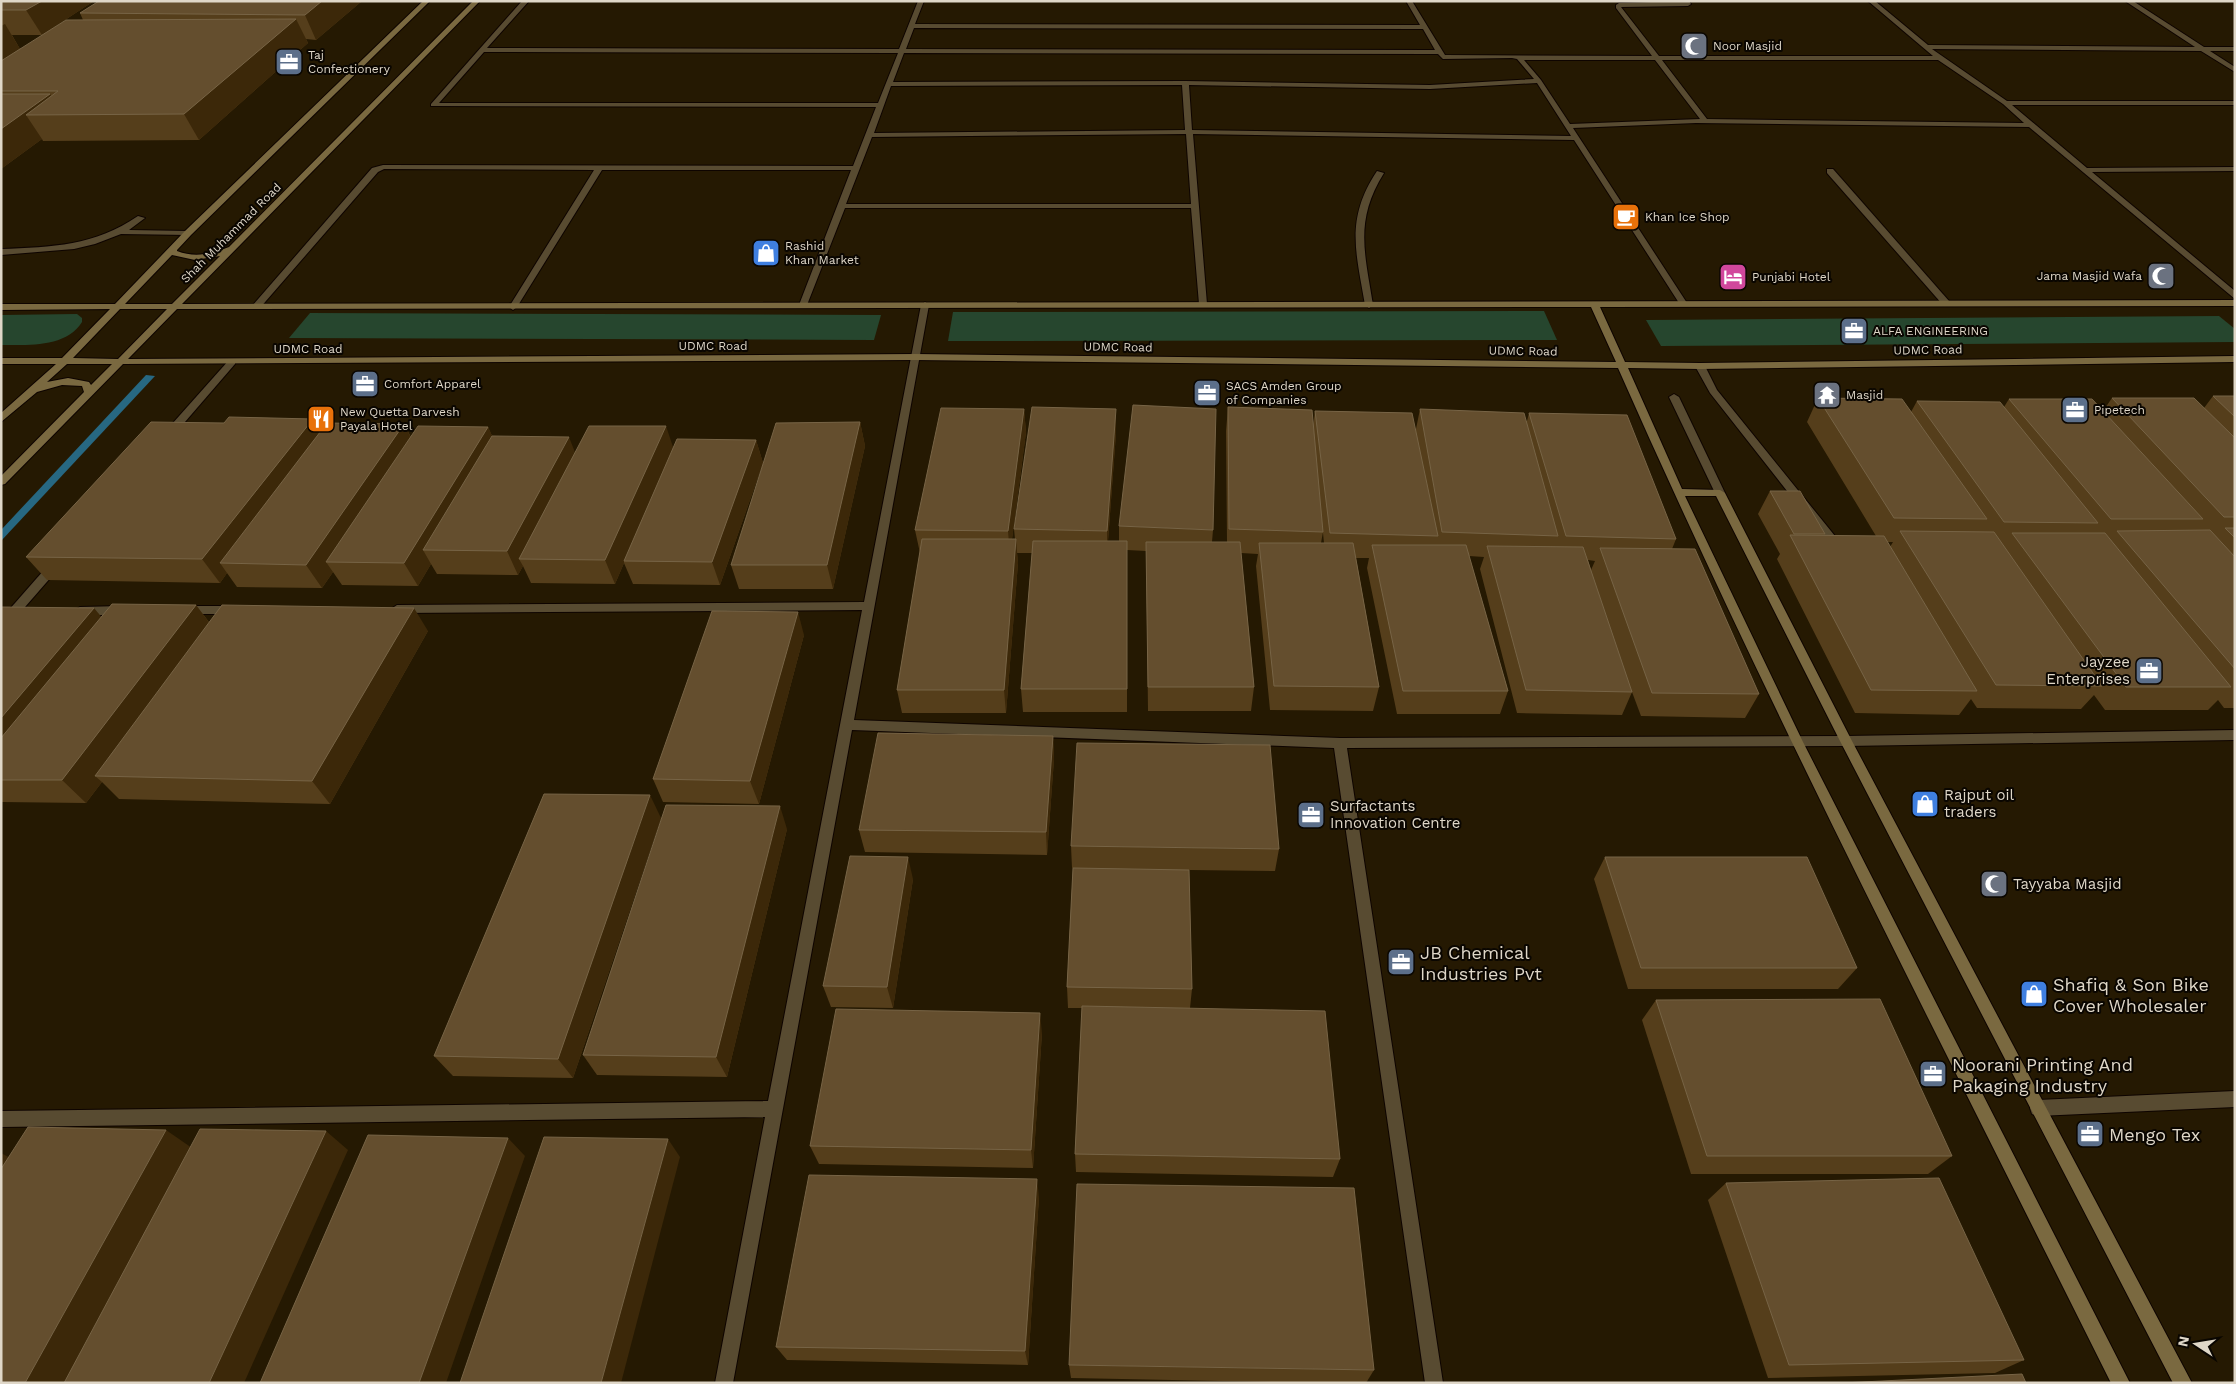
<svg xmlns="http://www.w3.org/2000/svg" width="2236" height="1384" viewBox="0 0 2236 1384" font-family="'Work Sans',sans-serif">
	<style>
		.green { fill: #26462e }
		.water { fill: #276882 }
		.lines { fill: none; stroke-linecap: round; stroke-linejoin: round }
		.lane-casing { stroke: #0e0400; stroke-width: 2 }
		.street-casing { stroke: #0e0400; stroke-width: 2 }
		.secondary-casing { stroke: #0e0400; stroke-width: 2 }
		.lane { fill: #584b31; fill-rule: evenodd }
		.street { fill: #584b31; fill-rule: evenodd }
		.secondary { fill: #7a6940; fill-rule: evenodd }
		.wall { fill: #553e1b; fill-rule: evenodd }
		.shaded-wall { fill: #3c2809 }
		.building { fill: #644e2e; stroke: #776446 }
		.labels { text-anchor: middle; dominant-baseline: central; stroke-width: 4; stroke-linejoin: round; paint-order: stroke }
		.far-poi-label { font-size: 12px; fill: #dfd7c8; stroke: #0a0601; text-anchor: start }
		.far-street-label { font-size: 12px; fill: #dfd7c8; stroke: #0a0601 }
		.poi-label { font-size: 15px; fill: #dfd7c8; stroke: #0a0601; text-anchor: start }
		.near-poi-label { font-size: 18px; fill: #dfd7c8; stroke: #0a0601; text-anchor: start }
	</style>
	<rect width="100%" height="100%" fill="#251902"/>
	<!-- green -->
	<g class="green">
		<path d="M1544 311 1557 340 948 341 953 312Z"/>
		<path d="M310 313 881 315 874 340 289 338Z"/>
		<path d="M77 314 82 318V322C66 348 27 345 1 345V315Z"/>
		<path d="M2219 316 2235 329V342L1661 346 1646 320Z"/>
	</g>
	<!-- water -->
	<path class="water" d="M146 375 155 376 1 541V530Z"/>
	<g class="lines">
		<defs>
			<g id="lane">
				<path d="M1827 169H1833L1949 301V305H1943L1827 173Z"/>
				<path d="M1377 171 1384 173C1354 221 1365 253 1373 305L1369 308 1365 305C1356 252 1345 219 1377 171Z"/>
				<path d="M1700 363 1705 366 1717 390 1839 541 1841 544 1839 547H1831L1710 393 1695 366Z"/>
				<path d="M1674 394 1679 397 1725 493 1724 495H1716L1715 493 1669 397Z"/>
			</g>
			<g id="street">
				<path d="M522 1H529L487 48 899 49 918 1H924L915 24 1420 25 1406 1H1412L1445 55 1652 56 1616 8V5L1619 3 1683 1H1689L1691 4 1688 6 1621 7 1659 56H1933L1868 1H1875L1928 45 2195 47 2125 1H2133L2204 47H2235V51H2210L2235 67V72L2201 51 1932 49 2007 101H2235V105H2012L2087 168 2235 167V171L2092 172 2235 291V299L2029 127 1696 123 1573 128 1687 303 1683 306 1679 303 1574 140 1193 134 1207 304 1203 307 1199 304 1191 208H845L807 305 803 308 799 305 851 170H602L517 307 513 310 509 307 594 170 384 169 378 172 259 309H253V305L372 168 383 165 853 166 876 107 431 106V104ZM914 28 1423 29 1435 50 906 49ZM484 52 898 53 878 103H439ZM904 53 1438 54 1443 59 1512 58 1517 59 1534 79 1430 85 1185 81 893 82ZM1524 60H1655L1700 119 1570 124 1541 80ZM1662 60H1938L2003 104 2024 123 1707 119ZM1537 83 1571 136 1192 130 1189 85 1430 89ZM1182 85 1185 130 874 133 891 86ZM1186 134 1191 204H846L872 137Z"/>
				<path d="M138 216 145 218 129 230 188 231 192 233 188 235 121 234 95 244 74 249 1 255V249C53 247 94 246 138 216Z"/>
				<path d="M925 302 929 305 854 720 1340 738 1846 736 2235 730V740L1846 746 1347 748 1443 1383H1425L1334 748 852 730 733 1383H715L765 1117 1 1127V1111L768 1101 862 610 397 613 391 609 397 605 864 602 921 305Z"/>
				<path d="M232 359 235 360V364L172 437H164V433L229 360Z"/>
				<path d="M55 561 61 565 59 568 5 630 1 631V619L51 562Z"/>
				<path d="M122 606 128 610C123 616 79 617 74 611L80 607Z"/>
				<path d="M185 606H235L241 610 235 614H185L179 610Z"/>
				<path d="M2235 1091V1107L2038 1116 2032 1114 2030 1108 2032 1102 2038 1100Z"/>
			</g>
			<path id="secondary" d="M423 1H430L191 235 177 250V251C195 258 212 254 229 247L473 1H480L182 304 2235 300V306L1600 307 1625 362 1700 363 2235 356V362L1700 369 1628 368 1682 489 1720 490 1725 493 1852 741 2192 1383H2173L1840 741 1716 496H1685L1803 742 2130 1383H2111C1943 1046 1770 712 1618 368L915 360 123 364 5 484 1 485V476L84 392 82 386 62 385 37 392 1 422V413L56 364H1V358H62L110 309 1 310V304H115L185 231ZM172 255 195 260 220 256 172 304H125ZM1591 307 1616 362 915 354 128 359 177 309ZM120 309H167L118 359 73 358ZM67 364H112L91 385 89 382 68 378 47 382Z"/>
		</defs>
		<!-- lane casing -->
		<use href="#lane" class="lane-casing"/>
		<!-- street casing -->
		<use href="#street" class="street-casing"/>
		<!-- secondary casing -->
		<use href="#secondary" class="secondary-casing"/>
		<!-- lane -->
		<use href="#lane" class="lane"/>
		<!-- street -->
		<use href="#street" class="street"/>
		<!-- secondary -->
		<use href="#secondary" class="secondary"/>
	</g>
	<!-- wall -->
	<g class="wall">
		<path d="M1 1H94L42 35H12L20 49 83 20 80 13 99 1H362L316 40 306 39 308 43 199 140 43 141 42 139 1 169Z"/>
		<path d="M2213 396H2235V708H2224L2218 700 2208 710H2105L2094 695 2081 709 1977 708 1971 699 1959 715 1855 713 1777 559 1780 554 1758 514 1770 491 1825 534 1824 536H1876L1807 422 1818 398 1911 412 1917 401 2004 407 2009 399 2103 411 2112 398 2204 408ZM1887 542H1893L1890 547Z"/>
		<path d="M1228 407 1313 426 1315 411 1416 429 1420 409 1527 421 1529 413 1676 539 1672 549 1759 694 1745 718 1641 716 1632 692 1622 715 1517 713 1480 569 1484 557 1469 556 1508 691 1500 714H1397L1367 568 1369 558H1356L1379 687 1373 711 1270 710 1256 566 1258 554 1241 553 1254 687 1251 711H1148L1146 551 1127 550V712H1023L1021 689 1032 553H1017L1018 563 1006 713H902L897 690 920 553 915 530 1024 409 1026 432 1012 539H1015L1014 529 1116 433 1108 541H1119V526L1213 530 1212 542H1227L1226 431ZM1322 523 1324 543H1321L1323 532ZM1588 560 1595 561 1591 570Z"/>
		<path d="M313 419 321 432 404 424 411 437 488 427 492 436 575 453 673 448 756 440 763 463 720 585 633 584 624 563 615 584 531 583 523 566 518 575 437 574 431 564 418 586 342 585 333 572 322 588 237 587 227 573 220 583 47 580 26 557 224 423Z"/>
		<path d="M860 422 865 446 833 589H739L731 565Z"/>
		<path d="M196 605 209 622 428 631 330 804 119 799 102 782 86 803 1 802V607L101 617Z"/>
		<path d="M804 635 759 804 663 802 653 779Z"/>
		<path d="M1053 736 1054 759 1047 855 865 852 859 830Z"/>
		<path d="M661 818 573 1078 453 1076 434 1056Z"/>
		<path d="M787 829 727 1077 597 1075 583 1055Z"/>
		<path d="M1071 846 1279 849 1275 871 1189 870 1192 989 1190 1008 1340 1159 1333 1177 1076 1172 1075 1154 1082 1008H1068L1067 987 1073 868H1072Z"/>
		<path d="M1605 857 1857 968 1838 989H1628L1594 879Z"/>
		<path d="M913 879 893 1008 831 1007 823 986Z"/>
		<path d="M1656 1000 1952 1156 1928 1174H1691L1642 1020Z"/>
		<path d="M1042 1033 1033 1168 819 1164 810 1146Z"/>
		<path d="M1726 1183 2024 1360 1995 1373 1768 1378 1708 1200Z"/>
		<path d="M1039 1197 1028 1365 787 1360 776 1347Z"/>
		<path d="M1069 1365 1374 1370 1366 1383H1324L1071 1378Z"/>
	</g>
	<!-- shaded-wall -->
	<g class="shaded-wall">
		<path d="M42 1H94L42 35 26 10Z"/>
		<path d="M322 1H362L316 40 305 15Z"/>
		<path d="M296 19 308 43 199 140 184 114Z"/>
		<path d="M5 24 20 49 1 62V26Z"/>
		<path d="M50 94 63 114 26 115 42 139 1 169V129Z"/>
		<path d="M1024 409 1026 432 1010 555 1008 531Z"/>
		<path d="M1116 409V433L1107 555V531Z"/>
		<path d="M313 419 326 442 220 563 227 573 220 583 202 559Z"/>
		<path d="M860 422 865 446 833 589 827 565Z"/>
		<path d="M404 424 416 448 326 562 333 572 322 588 306 565Z"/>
		<path d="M666 426 674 450 624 561V563L615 584 605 560Z"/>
		<path d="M488 427 499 450 423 550 431 564 418 586 404 563Z"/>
		<path d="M569 437 578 460 519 559 523 566 518 575 507 551Z"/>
		<path d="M756 440 763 463 720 585 712 562Z"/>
		<path d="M1016 539 1018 563 1006 713 1004 690Z"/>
		<path d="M196 605 214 629 95 776 102 782 86 803 62 780Z"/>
		<path d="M94 608 114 632 1 772V718Z"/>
		<path d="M414 608 428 631 330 804 312 781Z"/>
		<path d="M798 612 804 635 759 804 750 781Z"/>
		<path d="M1053 736 1054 759 1047 855 1046 832Z"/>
		<path d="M650 795 661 818 573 1078 558 1059Z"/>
		<path d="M780 806 787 829 727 1077 716 1057Z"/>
		<path d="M908 857 913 879 893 1008 887 987Z"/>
		<path d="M1040 1013 1042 1033 1033 1168 1031 1150Z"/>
		<path d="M166 1130 192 1148 67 1383H25Z"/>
		<path d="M326 1131 348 1150 244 1383H209Z"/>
		<path d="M508 1138 525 1156 446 1383H419Z"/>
		<path d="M668 1139 680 1157 621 1383H601Z"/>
		<path d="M1 1153 16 1161 1 1184Z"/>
		<path d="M1037 1179 1039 1197 1028 1365 1025 1351Z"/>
	</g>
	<!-- building -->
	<g class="building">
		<path d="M1 1H42L26 10H1Z"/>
		<path d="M99 1H322L305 15 80 13Z"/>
		<path d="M296 19 184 114 26 115 58 91H1V61L66 20Z"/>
		<path d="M1 94H50L1 129Z"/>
		<path d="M2213 396H2235V417Z"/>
		<path d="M1818 398 1902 399 1987 519 1894 518Z"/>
		<path d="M2112 398H2194L2235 438V517H2224Z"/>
		<path d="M2009 399H2092L2203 519H2111Z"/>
		<path d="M1917 401 2000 402 2098 523 2004 522Z"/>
		<path d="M1133 405 1216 409 1213 530 1119 526Z"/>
		<path d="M1032 407 1116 409 1107 531 1014 529Z"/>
		<path d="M1228 407 1312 410 1323 532 1229 529Z"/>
		<path d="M941 408 1024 409 1008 531 915 530Z"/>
		<path d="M1420 409 1524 413 1558 536 1442 532Z"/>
		<path d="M1315 411 1412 413 1438 536 1330 533Z"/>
		<path d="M1529 413 1627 415 1676 539 1566 536Z"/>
		<path d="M229 417 313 419 202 559 26 557 151 422 224 423Z"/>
		<path d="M860 422 827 565H731L776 423Z"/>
		<path d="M327 423 404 424 306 565 220 563Z"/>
		<path d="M418 426 488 427 404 563 326 562Z"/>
		<path d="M589 426H666L605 560 519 559Z"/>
		<path d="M492 436 569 437 507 551 423 550Z"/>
		<path d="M677 439 756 440 712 562 624 561Z"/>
		<path d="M1770 491H1800L1825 534H1794Z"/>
		<path d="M2225 528H2235V538Z"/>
		<path d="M2210 530 2235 557V669L2117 531Z"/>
		<path d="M1900 531 1994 532 2102 686 1996 685Z"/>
		<path d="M2012 533H2105L2231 687H2126Z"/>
		<path d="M1790 535 1884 536 1977 691 1871 690Z"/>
		<path d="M922 539H1016L1004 690H897Z"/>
		<path d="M1033 541H1127V689H1021Z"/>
		<path d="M1146 542H1240L1254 687H1148Z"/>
		<path d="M1259 543H1353L1379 687 1274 686Z"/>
		<path d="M1372 545H1466L1508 691H1403Z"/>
		<path d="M1487 546 1583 547 1632 692 1526 690Z"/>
		<path d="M1600 548 1695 549 1759 694 1652 693Z"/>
		<path d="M112 604 196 605 62 780H1V738Z"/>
		<path d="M222 605 414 608 312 781 95 776Z"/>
		<path d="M1 607 94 608 1 718Z"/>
		<path d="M712 611 798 612 750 781 653 779Z"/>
		<path d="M878 733 1053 736 1046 832 859 830Z"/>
		<path d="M1077 743 1270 745 1279 849 1071 846Z"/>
		<path d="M544 794 650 795 558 1059 434 1056Z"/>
		<path d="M666 805 780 806 716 1057 583 1055Z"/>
		<path d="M850 856 908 857 887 987 823 986Z"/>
		<path d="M1605 857H1807L1857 968H1641Z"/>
		<path d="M1073 868 1189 870 1192 989 1067 987Z"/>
		<path d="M1880 999 1952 1156H1707L1656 1000Z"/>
		<path d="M1082 1006 1325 1011 1340 1159 1075 1154Z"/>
		<path d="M836 1009 1040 1013 1031 1150 810 1146Z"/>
		<path d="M28 1127 166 1130 25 1383H1V1169Z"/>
		<path d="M200 1129 326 1131 209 1383H64Z"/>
		<path d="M368 1135 508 1138 419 1383H260Z"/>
		<path d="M544 1137 668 1139 601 1383H460Z"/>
		<path d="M809 1175 1037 1179 1025 1351 776 1347Z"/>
		<path d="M1939 1178 2024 1360 1789 1365 1726 1183Z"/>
		<path d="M1077 1184 1354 1188 1374 1370 1069 1365Z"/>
		<path d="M2022 1374 2026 1383H1842Z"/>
	</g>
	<!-- icons -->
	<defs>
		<symbol id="mosque-square" viewBox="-11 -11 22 22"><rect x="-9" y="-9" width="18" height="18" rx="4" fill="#6b7280" stroke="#0a0601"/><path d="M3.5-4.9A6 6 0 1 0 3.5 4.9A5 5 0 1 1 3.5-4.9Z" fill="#fff"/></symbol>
		<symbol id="office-square" viewBox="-11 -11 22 22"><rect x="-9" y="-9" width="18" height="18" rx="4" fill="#5c6f8a" stroke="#0a0601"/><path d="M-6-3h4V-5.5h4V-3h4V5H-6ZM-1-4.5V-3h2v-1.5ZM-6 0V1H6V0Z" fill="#fff"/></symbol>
		<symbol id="cafe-square" viewBox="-11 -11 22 22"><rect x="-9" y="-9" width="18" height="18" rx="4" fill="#e8710a" stroke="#0a0601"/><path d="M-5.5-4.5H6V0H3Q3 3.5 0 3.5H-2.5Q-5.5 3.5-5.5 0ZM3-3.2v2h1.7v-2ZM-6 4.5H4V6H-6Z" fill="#fff"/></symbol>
		<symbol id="shop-square" viewBox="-11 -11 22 22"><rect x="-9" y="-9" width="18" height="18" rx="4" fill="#3f7fe0" stroke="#0a0601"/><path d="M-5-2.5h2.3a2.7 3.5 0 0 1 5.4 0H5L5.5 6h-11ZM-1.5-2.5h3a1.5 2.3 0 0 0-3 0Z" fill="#fff"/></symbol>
		<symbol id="hotel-square" viewBox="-11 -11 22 22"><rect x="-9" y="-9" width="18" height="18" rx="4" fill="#d1479c" stroke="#0a0601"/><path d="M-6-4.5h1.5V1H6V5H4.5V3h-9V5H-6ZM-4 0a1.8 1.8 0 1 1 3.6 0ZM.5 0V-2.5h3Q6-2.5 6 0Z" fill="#fff"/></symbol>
		<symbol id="temple-square" viewBox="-11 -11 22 22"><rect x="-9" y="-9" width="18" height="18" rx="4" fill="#6b7280" stroke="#0a0601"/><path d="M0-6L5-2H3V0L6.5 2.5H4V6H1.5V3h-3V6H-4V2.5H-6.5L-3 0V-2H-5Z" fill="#fff"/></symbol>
		<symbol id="restaurant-square" viewBox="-11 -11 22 22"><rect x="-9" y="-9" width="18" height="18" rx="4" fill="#e8710a" stroke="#0a0601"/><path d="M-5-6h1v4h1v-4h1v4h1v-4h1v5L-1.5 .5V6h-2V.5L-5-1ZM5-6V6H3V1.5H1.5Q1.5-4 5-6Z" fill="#fff"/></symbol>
	</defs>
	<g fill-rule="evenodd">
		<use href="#mosque-square" x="1678" y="30" width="32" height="32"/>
		<use href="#office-square" x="273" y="46" width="32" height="32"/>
		<use href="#cafe-square" x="1610" y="201" width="32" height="32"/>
		<use href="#shop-square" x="750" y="237" width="32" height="32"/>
		<use href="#mosque-square" x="2145" y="260" width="32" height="32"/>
		<use href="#hotel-square" x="1717" y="261" width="32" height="32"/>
		<use href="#office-square" x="1838" y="315" width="32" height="32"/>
		<use href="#office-square" x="349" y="368" width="32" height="32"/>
		<use href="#office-square" x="1191" y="377" width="32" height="32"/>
		<use href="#temple-square" x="1811" y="379" width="32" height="32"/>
		<use href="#office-square" x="2059" y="394" width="32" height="32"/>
		<use href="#restaurant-square" x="305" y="403" width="32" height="32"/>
		<use href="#office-square" x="2133" y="655" width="32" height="32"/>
		<use href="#shop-square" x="1909" y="788" width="32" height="32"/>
		<use href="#office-square" x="1295" y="799" width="32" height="32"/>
		<use href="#mosque-square" x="1978" y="868" width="32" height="32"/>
		<use href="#office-square" x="1385" y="946" width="32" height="32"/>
		<use href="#shop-square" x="2018" y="978" width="32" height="32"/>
		<use href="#office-square" x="1917" y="1058" width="32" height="32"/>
		<use href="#office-square" x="2074" y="1118" width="32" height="32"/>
	</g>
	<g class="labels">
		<!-- far-poi labels -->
		<g class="far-poi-label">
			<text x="1713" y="46">Noor Masjid</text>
			<text x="308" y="55">Taj<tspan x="308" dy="14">Confectionery</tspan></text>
			<text x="1645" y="217">Khan Ice Shop</text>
			<text x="785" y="246">Rashid<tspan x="785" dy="14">Khan Market</tspan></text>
			<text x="2142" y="276" text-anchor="end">Jama Masjid Wafa</text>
			<text x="1752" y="277">Punjabi Hotel</text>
			<text x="1873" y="331">ALFA ENGINEERING</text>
			<text x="384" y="384">Comfort Apparel</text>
			<text x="1226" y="386">SACS Amden Group<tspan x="1226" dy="14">of Companies</tspan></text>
			<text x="1846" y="395">Masjid</text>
			<text x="2094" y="410">Pipetech</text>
			<text x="340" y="412">New Quetta Darvesh<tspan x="340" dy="14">Payala Hotel</tspan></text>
		</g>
		<!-- far-street labels -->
		<g class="far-street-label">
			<text transform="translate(231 233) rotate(-45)">Shah Muhammad Road</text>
			<text x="713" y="346">UDMC Road</text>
			<text transform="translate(1118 347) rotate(1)">UDMC Road</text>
			<text x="308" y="349">UDMC Road</text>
			<text transform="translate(1928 350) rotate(-1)">UDMC Road</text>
			<text transform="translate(1523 351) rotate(1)">UDMC Road</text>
		</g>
		<!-- poi labels -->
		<g class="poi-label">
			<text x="2130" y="662" text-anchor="end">Jayzee<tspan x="2130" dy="17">Enterprises</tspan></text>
			<text x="1944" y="795">Rajput oil<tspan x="1944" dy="17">traders</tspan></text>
			<text x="1330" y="806">Surfactants<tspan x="1330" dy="17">Innovation Centre</tspan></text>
			<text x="2013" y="884">Tayyaba Masjid</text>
		</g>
		<!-- near-poi labels -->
		<g class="near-poi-label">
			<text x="1420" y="952">JB Chemical<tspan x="1420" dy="21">Industries Pvt</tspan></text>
			<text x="2053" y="984">Shafiq &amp; Son Bike<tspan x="2053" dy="21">Cover Wholesaler</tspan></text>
			<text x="1952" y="1064">Noorani Printing And<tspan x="1952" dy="21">Pakaging Industry</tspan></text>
			<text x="2109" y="1134">Mengo Tex</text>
		</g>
	</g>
	<!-- border -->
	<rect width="2236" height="1384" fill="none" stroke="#dfd7c8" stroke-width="5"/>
	<!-- north arrow -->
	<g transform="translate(2196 1344) rotate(282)" stroke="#0a0601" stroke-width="4" paint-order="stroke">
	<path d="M0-4L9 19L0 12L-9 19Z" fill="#dfd7c8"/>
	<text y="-8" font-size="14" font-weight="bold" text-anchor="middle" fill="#dfd7c8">N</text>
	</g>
</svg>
